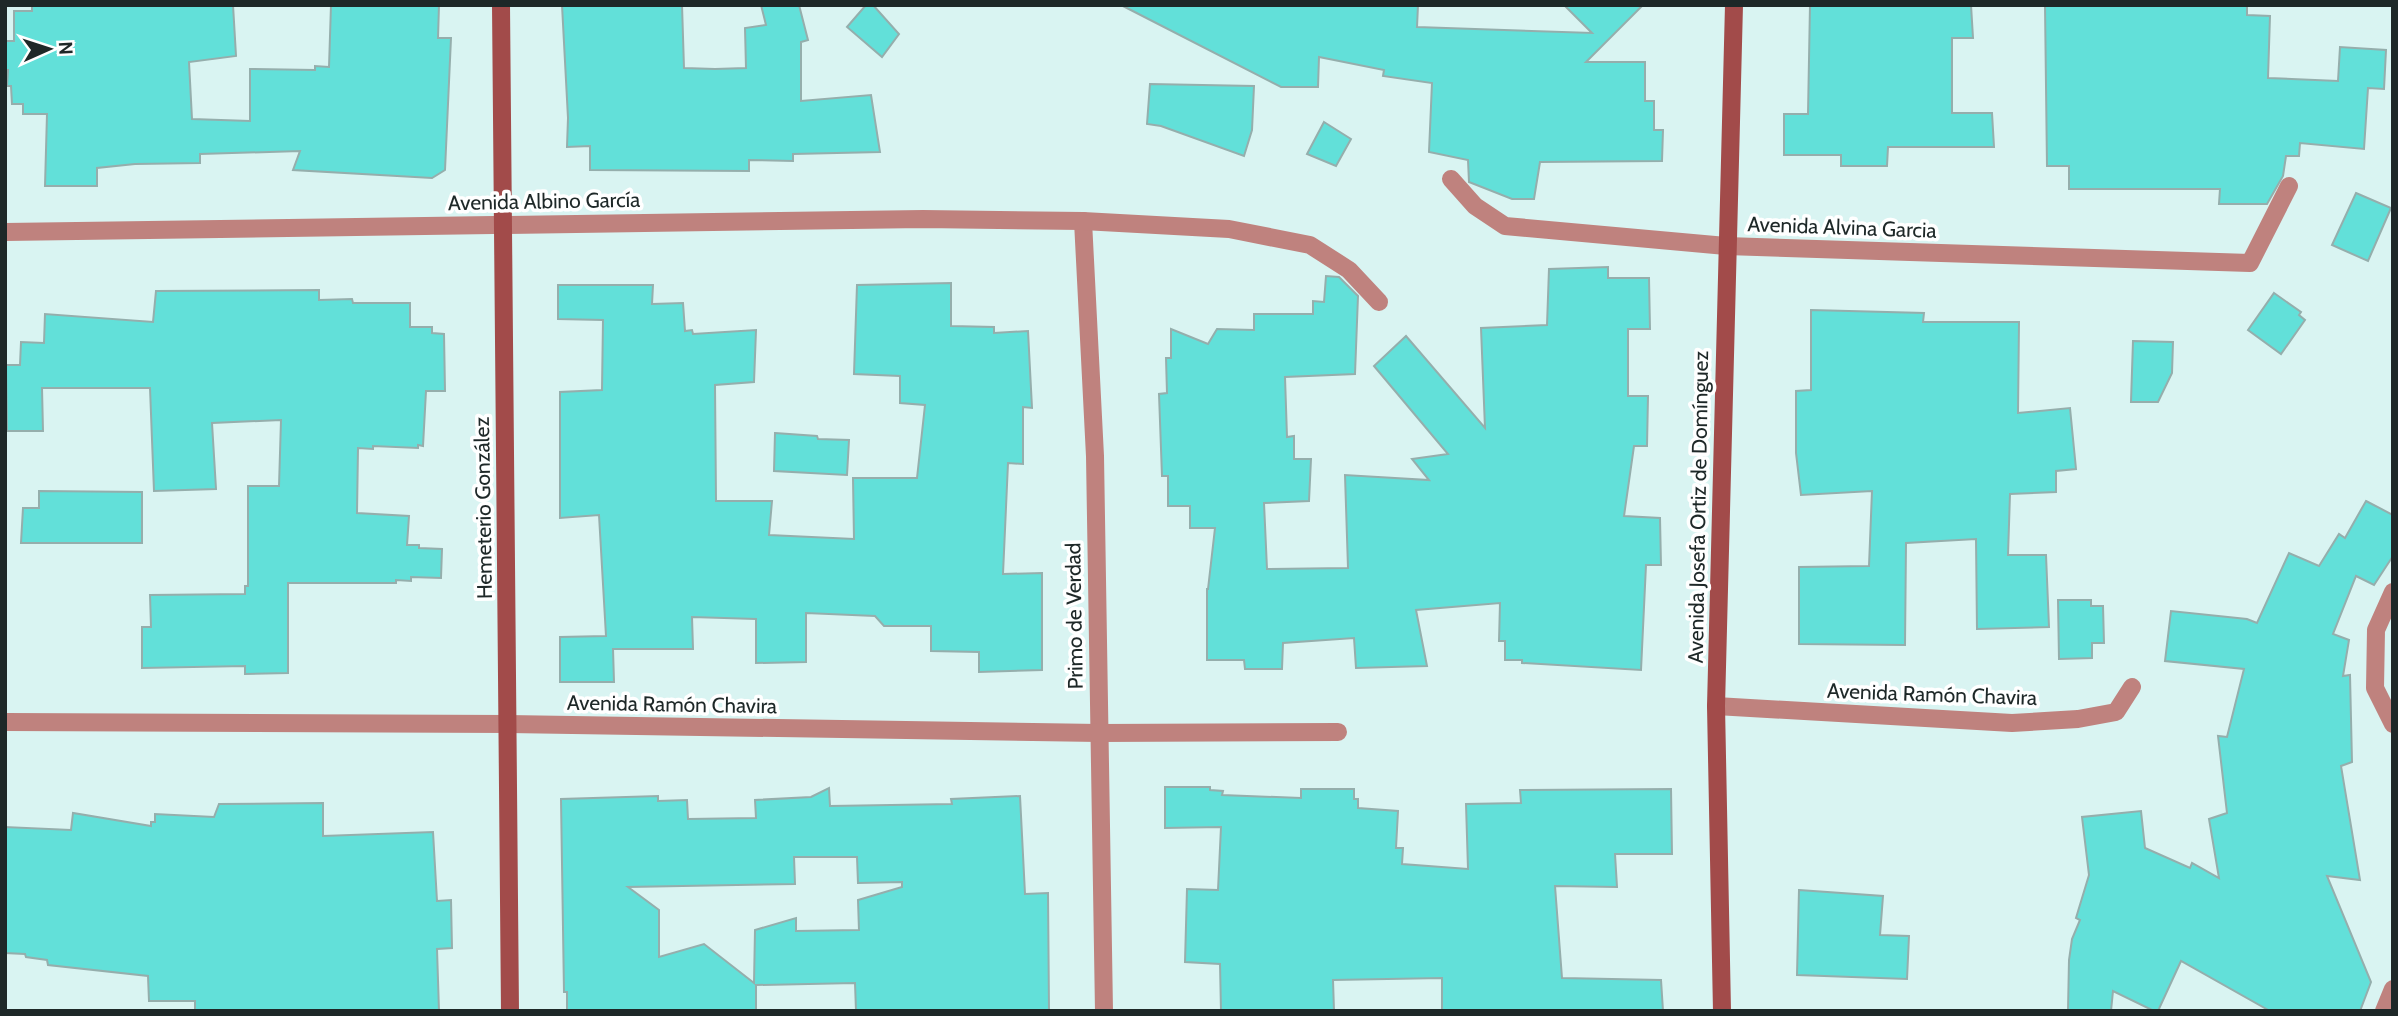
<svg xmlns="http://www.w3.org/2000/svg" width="2398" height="1016" viewBox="0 0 2398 1016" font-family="Cabin,sans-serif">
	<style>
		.building { fill: #62e0d9; stroke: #95aeac; stroke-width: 2; fill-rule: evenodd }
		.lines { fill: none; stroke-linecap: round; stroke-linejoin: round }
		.street { stroke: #bf827e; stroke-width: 18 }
		.secondary { stroke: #a24b4a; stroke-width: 18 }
		.labels { text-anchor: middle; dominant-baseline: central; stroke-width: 7; stroke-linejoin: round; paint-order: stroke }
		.street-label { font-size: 21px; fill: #1e2828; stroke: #fff }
	</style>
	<rect width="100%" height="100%" fill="#d9f4f2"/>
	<!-- building -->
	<g class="building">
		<path d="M32 5H233L236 56 189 62 192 119 250 121V69L315 70V66L329 67 331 5H439L438 38H451L445 170 432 178 293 170 300 151 200 154V163L135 164 97 168V186H45L47 114H23V104H12L11 86H7L8 70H5V41H14V11H32Z"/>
		<path d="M562 5H682L684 68 715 69 746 68 745 28 766 25 761 5H799L808 40 801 42V101L871 95 880 152 793 154V161L749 160V171L590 170V146L567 147 568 118Z"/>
		<path d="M866 5H873L899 34 882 57 847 27Z"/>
		<path d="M1121 5H1418L1417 27 1592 33 1564 5H1643L1586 62H1645V101H1654V130H1663L1662 161 1540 162 1534 199H1512L1469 182 1468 160 1429 152 1432 83 1383 76 1384 70 1319 57 1318 87H1281Z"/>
		<path d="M1810 5H1971L1973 38H1952V113H1992L1994 147H1888L1887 166H1841V155H1784V114H1808Z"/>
		<path d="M2045 5H2247V15L2270 16 2268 78 2338 81 2340 47 2386 50 2384 89 2368 88 2364 149 2300 143 2299 156H2286L2283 176 2267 204H2219L2220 189H2069V166H2047Z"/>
		<path d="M1150 84 1254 86 1252 130 1244 156 1161 126 1147 124Z"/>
		<path d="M1324 122 1351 139 1336 166 1307 154Z"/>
		<path d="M2356 193 2391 208 2368 261 2332 245Z"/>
		<path d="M1608 267V278H1649L1650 329H1628V396H1648L1647 446H1634L1624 516 1660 518 1661 565H1646L1641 670 1522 663V660H1505V641H1499L1500 603 1416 610 1427 666 1356 668 1354 638 1283 643 1282 669H1245L1244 660H1207V589H1208L1215 528H1190V506H1168V476H1162L1159 394 1167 393 1166 358H1171V329L1208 344 1217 329 1254 330V314H1313V301L1324 302 1326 276 1339 277 1358 296 1355 374 1285 377 1287 437 1294 436V459H1311L1309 501 1264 503 1267 569 1348 568 1345 475 1429 480 1412 459 1448 454 1374 366 1406 336 1485 428 1481 328 1547 325 1549 269Z"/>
		<path d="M951 283V326L994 327V333L1028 331 1032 408 1023 407V464L1008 463 1003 574 1042 573V670L979 672V652L931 651V626H884L875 616 806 613V662L756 663V619L692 617 693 649H613L614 682H560V637L606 636 599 515 560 518V392L602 390 603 320 558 319V285H653L652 304 683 303 685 331 692 330 693 334 756 330 754 382 715 385 716 501H772L769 535 854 539 853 478H917L925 405 900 403V376L854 374 857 285Z"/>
		<path d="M319 290V300L352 299 353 303H410V327H432V333L444 334 445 391H426L423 446 418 445V448L373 446V449L358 448 357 513 409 516 407 545H419V548L442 549 441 578 411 577V581L396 580V583H288V673L245 674V666L142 668V627H151L150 595 245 594V586H248V486H279L281 420 212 423 216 489 154 491 150 388H42L43 431H7L6 365H20L21 342 44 343 45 314 153 322 156 291Z"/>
		<path d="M2274 293 2301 312 2299 315 2305 320 2281 354 2248 330Z"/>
		<path d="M1811 310 1924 313 1923 322H2019L2018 413 2070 408 2076 469 2056 471V492L2010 494 2008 555H2046L2049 627 1977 629 1976 539 1906 543 1905 645 1799 644V567L1869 566 1872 491 1801 495 1796 453V391L1811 390Z"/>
		<path d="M2133 341 2173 342 2172 373 2158 402H2131Z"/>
		<path d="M775 433 817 436 818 439 849 440 847 475 774 471Z"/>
		<path d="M39 491 142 492V543H21L23 508H39Z"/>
		<path d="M2366 501 2393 515V556L2374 585 2356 576 2333 634 2349 640 2343 676 2350 675 2352 762 2341 766 2360 880 2327 876 2371 982 2360 1011H2270L2181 961 2158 1011H2154L2113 991 2111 1011H2068L2069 960 2072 939 2080 920 2076 918 2089 875 2082 817 2141 811 2145 848 2190 868 2192 863 2219 878 2209 819 2227 813 2218 736 2227 737 2244 669 2165 661 2171 611 2247 619 2257 623 2289 553 2319 566 2339 534 2345 538Z"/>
		<path d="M2058 600H2091V606H2103L2104 643H2092V658L2059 659Z"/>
		<path d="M1165 787H1210V790L1223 791 1222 795 1301 798V789H1354V799H1358V808L1398 811 1396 848H1403L1402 864 1468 869 1466 804 1521 803 1520 790 1671 789 1672 854H1615L1617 887 1555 886 1562 978 1661 980 1663 1011H1442V978L1333 980 1334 1011H1221L1220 964 1185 962 1187 889 1218 890 1221 827 1165 828Z"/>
		<path d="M829 788 830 806 952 804 951 799 1020 796 1025 894 1048 893 1049 1011H856L855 983 756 985V1011H567V992H564L561 799 658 796V801L687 800 688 819 756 818 755 800 811 797ZM794 857H857L858 883 902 882V887L858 900 859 930 796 931V918L755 930 754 983 704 944 659 957V910L628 887 795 884Z"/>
		<path d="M323 803V836L433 832 437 901 451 900 452 948 437 949 439 1011H195V1001H149L148 976 48 965 47 960 26 957 25 954 5 953V827L71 830 73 813 151 826V822H155V814L214 817 219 804Z"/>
		<path d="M1799 890 1883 896 1880 935 1909 936 1907 979 1797 975Z"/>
	</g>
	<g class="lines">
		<!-- street -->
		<g class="street">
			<path d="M1451 179 1475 206 1505 226 1726 246 2250 263 2289 186"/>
			<path d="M1083 221 1095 456 1104 1011"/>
			<path d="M5 232 923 219 1083 221 1229 229 1310 245 1349 270 1379 302"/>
			<path d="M2393 592 2376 630 2375 688 2393 724"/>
			<path d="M1716 706 2012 723 2078 719 2116 712 2132 687"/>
			<path d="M5 722 508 724 1099 733 1338 732"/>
			<path d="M2384 1011 2393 989"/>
		</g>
		<!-- secondary -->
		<g class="secondary">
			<path d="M501 5 510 1011"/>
			<path d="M1722 1011 1716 706 1734 5"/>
		</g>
	</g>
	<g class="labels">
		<!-- street labels -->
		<g class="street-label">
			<text transform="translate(544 201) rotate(-1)">Avenida Albino García</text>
			<text transform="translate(1842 227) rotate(2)">Avenida Alvina Garcia</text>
			<text transform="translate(1698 507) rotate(-89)">Avenida Josefa Ortiz de Domínguez</text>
			<text transform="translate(483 508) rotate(-91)">Hemeterio González</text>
			<text transform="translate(1074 616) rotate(-91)">Primo de Verdad</text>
			<text transform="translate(1932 694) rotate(2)">Avenida Ramón Chavira</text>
			<text transform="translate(672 704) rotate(1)">Avenida Ramón Chavira</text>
		</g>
	</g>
	<!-- border -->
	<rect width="2398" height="1016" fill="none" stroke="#1e2828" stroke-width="14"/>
	<!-- north arrow -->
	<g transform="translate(49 49) rotate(87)" stroke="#ffffff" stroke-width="5" paint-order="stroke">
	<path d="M0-5L12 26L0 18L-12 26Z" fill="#1e2828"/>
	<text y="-10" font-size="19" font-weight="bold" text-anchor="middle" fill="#1e2828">N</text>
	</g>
</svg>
